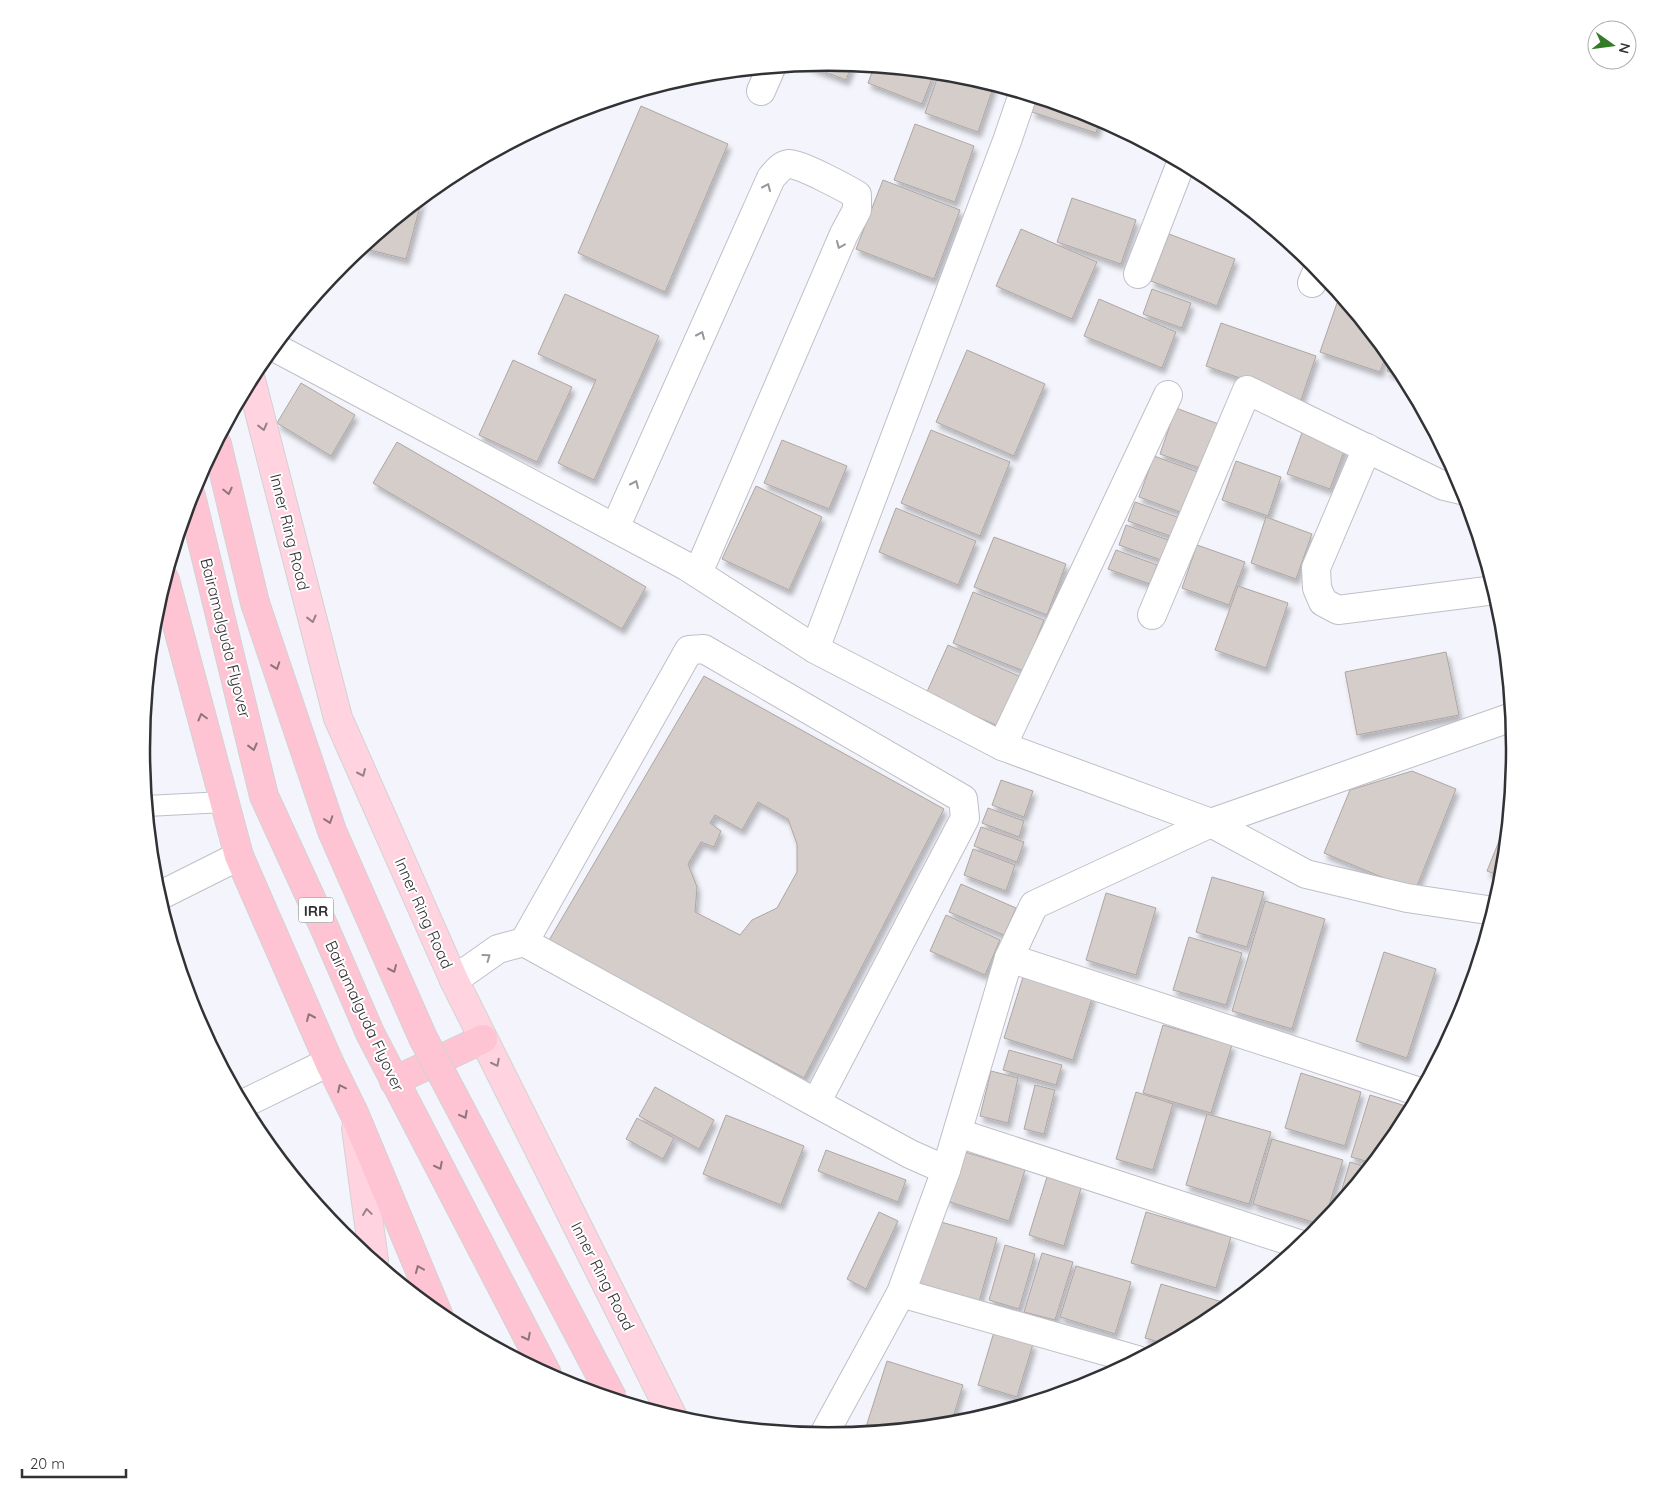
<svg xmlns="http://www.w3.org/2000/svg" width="1657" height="1499" viewBox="0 0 1657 1499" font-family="Quicksand,sans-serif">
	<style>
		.building { fill: #d5cdca; stroke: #aea6a3; fill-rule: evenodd; filter: url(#shadow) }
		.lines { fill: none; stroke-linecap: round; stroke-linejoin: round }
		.service-casing { stroke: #bfbfc7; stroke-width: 22 }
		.minor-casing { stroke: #bfbfc7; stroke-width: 30 }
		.primary-casing { stroke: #d2d2d3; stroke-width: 30 }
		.trunk-casing { stroke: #d2d2d3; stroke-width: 30 }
		.service { stroke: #fff; stroke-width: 20 }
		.minor { stroke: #fff; stroke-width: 28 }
		.primary { stroke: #ffd3df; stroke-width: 28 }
		.trunk { stroke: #ffc4d4; stroke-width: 28 }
		.trunk-bridge-casing { stroke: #d2d2d3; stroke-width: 30; stroke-linecap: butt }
		.trunk-bridge { stroke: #ffc4d4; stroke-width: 28 }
		.oneway { stroke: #98989a }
		.oneway2 { stroke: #98828a }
		.oneway3 { stroke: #8e747d }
		.labels { text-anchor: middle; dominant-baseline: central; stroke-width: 4; stroke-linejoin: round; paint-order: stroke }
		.shield { fill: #fff; stroke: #6f7072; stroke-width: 1 }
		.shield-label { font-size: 15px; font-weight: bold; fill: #313235 }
		.street-label { font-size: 16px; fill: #313235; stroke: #fff }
		.rim { fill: none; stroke: #313235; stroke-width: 2.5 }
	</style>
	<defs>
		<filter id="shadow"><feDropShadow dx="3" dy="5.5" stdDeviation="2.5" flood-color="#0004"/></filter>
	</defs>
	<rect width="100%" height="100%" fill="#f4f5fc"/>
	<!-- building -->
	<g class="building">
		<path d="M828 62 852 65 846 80 807 65Z"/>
		<path d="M874 67 934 73 922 104 868 83Z"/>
		<path d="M939 73 963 76 994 85 978 132 925 113Z"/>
		<path d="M1037 98 1092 115 1100 120 1096 133 1032 112Z"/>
		<path d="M641 106 728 144 665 292 578 253Z"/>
		<path d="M915 124 974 146 955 202 894 180Z"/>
		<path d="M883 180 960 210 934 279 856 249Z"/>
		<path d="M1072 198 1136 220 1121 264 1057 242Z"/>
		<path d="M422 199 406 259 362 248Z"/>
		<path d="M1021 229 1097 262 1072 319 996 286Z"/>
		<path d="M1169 234 1235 259 1217 306 1151 281Z"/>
		<path d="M1152 289 1191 303 1182 328 1143 314Z"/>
		<path d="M565 294 659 336 594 480 558 463 596 380 538 354Z"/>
		<path d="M1099 299 1176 332 1162 368 1084 336Z"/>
		<path d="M1337 303 1350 307 1387 352 1380 372 1320 352Z"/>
		<path d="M1221 323 1316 356 1301 400 1206 366Z"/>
		<path d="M967 350 1045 384 1014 456 936 422Z"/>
		<path d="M1392 358 1400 368 1405 378 1387 371Z"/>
		<path d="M513 360 572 387 537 462 479 435Z"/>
		<path d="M301 383 355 415 331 456 277 423Z"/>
		<path d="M1176 408 1221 425 1205 470 1160 454Z"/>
		<path d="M931 430 1010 462 980 536 901 503Z"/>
		<path d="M1303 430 1346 446 1330 489 1287 474Z"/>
		<path d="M782 440 847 466 829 509 764 483Z"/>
		<path d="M397 442 646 587 622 629 373 483Z"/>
		<path d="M1154 456 1198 472 1183 513 1139 497Z"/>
		<path d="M1236 461 1281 477 1268 516 1222 500Z"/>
		<path d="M756 486 822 517 789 590 722 559Z"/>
		<path d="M1135 502 1180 518 1173 537 1128 521Z"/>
		<path d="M896 508 976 541 958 585 879 552Z"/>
		<path d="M1266 517 1312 534 1296 579 1251 563Z"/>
		<path d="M1126 525 1168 540 1161 560 1119 545Z"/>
		<path d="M994 537 1066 564 1047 615 974 587Z"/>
		<path d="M1197 545 1245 562 1229 605 1182 588Z"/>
		<path d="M1116 550 1157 565 1150 584 1108 569Z"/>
		<path d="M1238 586 1288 603 1266 668 1215 650Z"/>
		<path d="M973 592 1044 620 1024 671 953 643Z"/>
		<path d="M948 645 1021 677 998 726 926 694Z"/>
		<path d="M1446 652 1459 715 1357 735 1345 672Z"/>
		<path d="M704 676 944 809 804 1078 548 942ZM758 802 788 819 797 844V872L777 908 752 920 740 935 695 912 697 887 688 864 701 842 714 847 721 831 710 823 715 815 742 830Z"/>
		<path d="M1412 771 1456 789 1415 891 1324 853 1350 790Z"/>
		<path d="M1001 780 1033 791 1024 817 992 805Z"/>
		<path d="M988 808 1024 821 1019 837 982 823Z"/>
		<path d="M981 827 1024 842 1017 862 974 846Z"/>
		<path d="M1503 831 1507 833 1503 877 1487 871Z"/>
		<path d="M973 849 1015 865 1006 891 964 875Z"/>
		<path d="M1212 877 1264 892 1247 947 1196 932Z"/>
		<path d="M961 884 1016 908 1004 935 949 912Z"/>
		<path d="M1106 893 1156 908 1136 975 1086 960Z"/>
		<path d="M1265 901 1325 919 1292 1029 1232 1011Z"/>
		<path d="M946 915 1000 940 985 975 930 951Z"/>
		<path d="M1189 937 1242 953 1226 1005 1173 990Z"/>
		<path d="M1384 952 1436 969 1407 1058 1356 1041Z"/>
		<path d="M1024 974 1093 995 1073 1060 1004 1038Z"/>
		<path d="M1163 1025 1232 1045 1211 1113 1143 1093Z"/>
		<path d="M1009 1050 1062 1065 1056 1085 1003 1070Z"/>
		<path d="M991 1071 1018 1078 1008 1123 980 1116Z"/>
		<path d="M1301 1073 1361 1092 1345 1146 1285 1128Z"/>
		<path d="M1035 1085 1055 1090 1044 1134 1024 1129Z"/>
		<path d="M655 1087 714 1120 699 1149 639 1116Z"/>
		<path d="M1136 1092 1173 1104 1153 1170 1116 1159Z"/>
		<path d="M1370 1095 1412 1108 1400 1131 1373 1163 1351 1157Z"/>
		<path d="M1207 1114 1271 1132 1249 1204 1186 1185Z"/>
		<path d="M726 1115 804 1146 781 1205 703 1174Z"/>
		<path d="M637 1118 674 1138 663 1159 626 1139Z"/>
		<path d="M1272 1139 1343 1160 1323 1225 1253 1204Z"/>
		<path d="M826 1150 906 1180 898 1202 818 1171Z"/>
		<path d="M962 1151 1025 1170 1009 1221 947 1201Z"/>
		<path d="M1350 1162 1370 1168 1336 1209Z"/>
		<path d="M1047 1177 1081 1188 1064 1246 1029 1235Z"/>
		<path d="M879 1212 898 1221 866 1289 847 1279Z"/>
		<path d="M1146 1212 1231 1237 1216 1288 1131 1263Z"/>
		<path d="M934 1220 997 1238 979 1302 916 1285Z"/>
		<path d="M1005 1245 1035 1254 1019 1309 989 1300Z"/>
		<path d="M1042 1253 1073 1262 1055 1320 1024 1312Z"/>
		<path d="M1076 1266 1131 1282 1115 1334 1060 1317Z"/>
		<path d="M1161 1284 1226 1303 1224 1309 1210 1321 1166 1344 1145 1338Z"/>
		<path d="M994 1332 1033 1344 1017 1397 978 1385Z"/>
		<path d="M887 1361 963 1385 951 1424 881 1431 866 1427Z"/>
	</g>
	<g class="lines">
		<defs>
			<path id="service" d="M147 806 224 802"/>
			<g id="minor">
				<path d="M761 91 771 68"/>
				<path d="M1023 94 1007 141 815 649 1002 746 1211 823 1512 717"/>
				<path d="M1138 274 1181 163"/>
				<path d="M1312 283 1318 269"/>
				<path d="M274 347 686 566 815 649"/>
				<path d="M1367 448 1316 568 1317 588 1323 602 1338 610 1495 590"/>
				<path d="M615 528 771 178C776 172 781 165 789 164 799 163 847 189 857 195V210L844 234 698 573"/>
				<path d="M1152 615 1247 390 1444 486 1465 491"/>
				<path d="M1002 746 1168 395"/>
				<path d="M159 896 239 856"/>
				<path d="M1009 958 1420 1092"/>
				<path d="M454 980 498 949 524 942"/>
				<path d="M816 1103 965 818 963 799 704 649 689 650 524 942 816 1103 910 1154 946 1170"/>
				<path d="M243 1104 329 1062"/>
				<path d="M958 1133 1302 1245"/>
				<path d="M901 1293 1137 1360"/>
				<path d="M823 1436 901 1293 946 1170 1009 958 1034 905 1211 823 1306 874 1407 898 1494 911"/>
			</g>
			<g id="primary">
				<path d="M251 380 338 718 454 980 673 1417"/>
				<path d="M356 1128 374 1261"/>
			</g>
			<g id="trunk">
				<path d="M217 444 255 603"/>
				<path d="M191 496 264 796 325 929 370 1033 547 1374"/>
				<path d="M165 580 239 856 329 1062 354 1113 438 1314"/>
				<path d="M394 1081 483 1039"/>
			</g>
		</defs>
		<!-- service casing -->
		<use href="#service" class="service-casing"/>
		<!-- minor casing -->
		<use href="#minor" class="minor-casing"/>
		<!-- primary casing -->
		<use href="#primary" class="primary-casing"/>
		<!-- trunk casing -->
		<use href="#trunk" class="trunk-casing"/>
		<!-- service -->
		<use href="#service" class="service"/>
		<!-- minor -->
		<use href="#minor" class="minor"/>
		<!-- primary -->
		<use href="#primary" class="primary"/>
		<!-- trunk -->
		<use href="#trunk" class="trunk"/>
		<defs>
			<path id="trunk-bridge" d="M255 603 332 831 423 1038 613 1399"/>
		</defs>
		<!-- trunk-bridge casing -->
		<use href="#trunk-bridge" class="trunk-bridge-casing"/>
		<!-- trunk-bridge -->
		<use href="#trunk-bridge" class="trunk-bridge"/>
	</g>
	<!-- one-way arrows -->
	<defs><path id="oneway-chevron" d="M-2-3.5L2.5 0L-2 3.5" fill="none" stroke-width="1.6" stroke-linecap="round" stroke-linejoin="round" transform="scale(1.25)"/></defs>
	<g class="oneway">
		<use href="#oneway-chevron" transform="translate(767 187) rotate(-66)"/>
		<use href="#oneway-chevron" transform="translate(840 245) rotate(113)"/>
		<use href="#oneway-chevron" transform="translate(701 335) rotate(-66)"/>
		<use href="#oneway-chevron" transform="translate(635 484) rotate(-66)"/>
		<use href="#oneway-chevron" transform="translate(487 957) rotate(-36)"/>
	</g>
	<g class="oneway2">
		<use href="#oneway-chevron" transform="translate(263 427) rotate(76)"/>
		<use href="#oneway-chevron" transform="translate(312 619) rotate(76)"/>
		<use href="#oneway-chevron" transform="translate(362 773) rotate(66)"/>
		<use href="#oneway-chevron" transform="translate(496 1063) rotate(63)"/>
		<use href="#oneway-chevron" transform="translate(367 1212) rotate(-98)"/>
	</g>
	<g class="oneway3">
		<use href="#oneway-chevron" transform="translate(228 491) rotate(77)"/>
		<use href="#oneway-chevron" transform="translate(276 666) rotate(71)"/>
		<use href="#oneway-chevron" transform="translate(202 717) rotate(-105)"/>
		<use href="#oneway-chevron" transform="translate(253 747) rotate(76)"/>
		<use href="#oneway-chevron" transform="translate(329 820) rotate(71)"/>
		<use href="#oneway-chevron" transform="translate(393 969) rotate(66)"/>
		<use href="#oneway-chevron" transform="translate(310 1017) rotate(-114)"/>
		<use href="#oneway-chevron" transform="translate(341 1088) rotate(-116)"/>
		<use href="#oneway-chevron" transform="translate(464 1115) rotate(62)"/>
		<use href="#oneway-chevron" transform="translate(439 1166) rotate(63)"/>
		<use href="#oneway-chevron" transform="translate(419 1269) rotate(-113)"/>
		<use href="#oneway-chevron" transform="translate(527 1337) rotate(63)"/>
	</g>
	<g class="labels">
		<!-- shield labels -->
		<rect class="shield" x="298.5" y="897.5" width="35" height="25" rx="4"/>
		<g class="shield-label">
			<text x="316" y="910">IRR</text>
		</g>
		<!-- street labels -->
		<g class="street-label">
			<text transform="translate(290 532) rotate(76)">Inner Ring Road</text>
			<text transform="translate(226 638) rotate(76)">Bairamalguda Flyover</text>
			<text transform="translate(424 913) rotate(66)">Inner Ring Road</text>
			<text transform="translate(365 1016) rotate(65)">Bairamalguda Flyover</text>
			<text transform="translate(603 1276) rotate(63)">Inner Ring Road</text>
		</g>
	</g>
	<!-- crop -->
	<path d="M0 0H1657V1499H0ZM150 749a678 678 0 1 1 1356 0a678 678 0 1 1-1356 0Z" fill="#fff" fill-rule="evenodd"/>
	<path class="rim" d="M150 749a678 678 0 1 1 1356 0a678 678 0 1 1-1356 0Z"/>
	<!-- north arrow -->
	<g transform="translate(1612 45) rotate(104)"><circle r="24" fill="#ffffff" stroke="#adadae"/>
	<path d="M0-4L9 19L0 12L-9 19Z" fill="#317d25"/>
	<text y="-8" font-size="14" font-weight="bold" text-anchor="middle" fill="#313235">N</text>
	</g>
	<!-- scale -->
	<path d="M22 1469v8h104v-8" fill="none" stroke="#313235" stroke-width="2.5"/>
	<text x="30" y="1469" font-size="15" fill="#313235" stroke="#ffffff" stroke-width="4" paint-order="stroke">20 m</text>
</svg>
